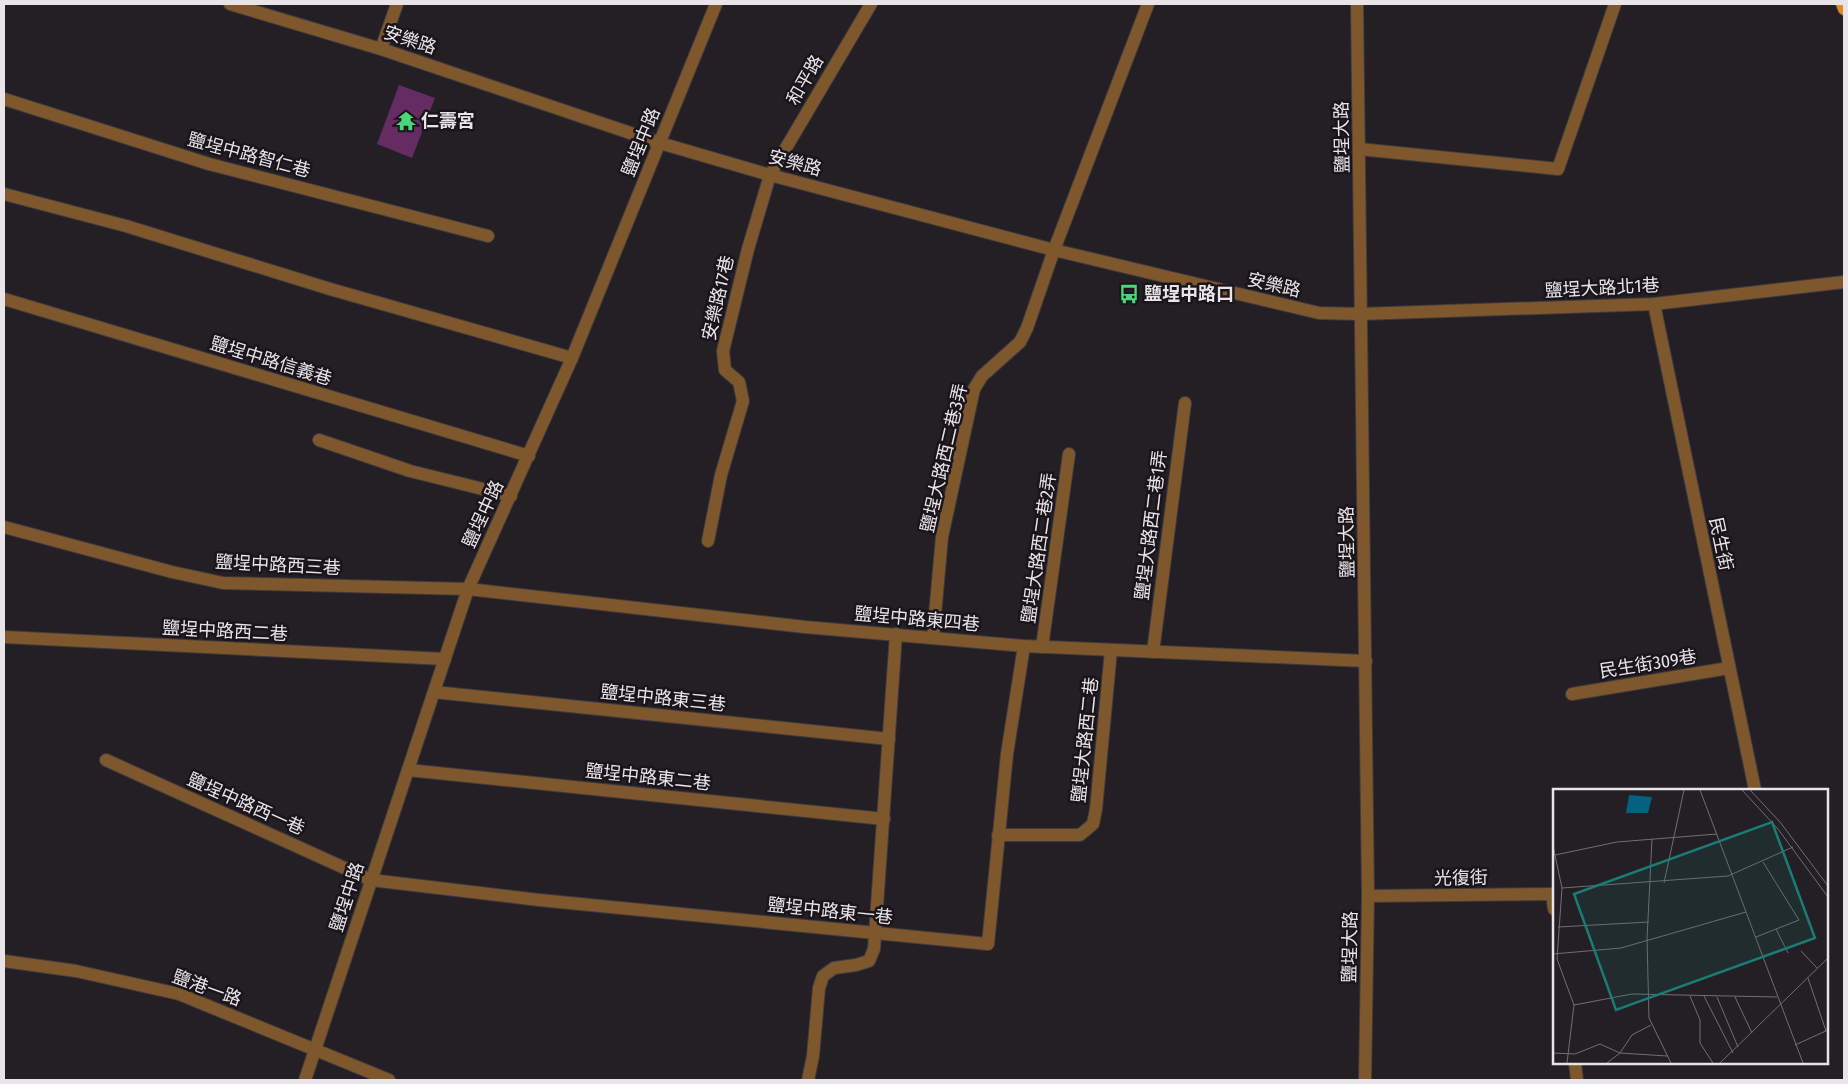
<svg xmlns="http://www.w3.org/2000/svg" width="1848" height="1084" viewBox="0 0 1848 1084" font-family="'Fira Sans Condensed','Noto Sans TC',sans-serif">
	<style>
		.building { fill: #652b63 }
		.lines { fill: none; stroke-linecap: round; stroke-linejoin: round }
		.lane-casing { stroke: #3f3b3f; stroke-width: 14 }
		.street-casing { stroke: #3f3b3f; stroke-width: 14 }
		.primary-casing { stroke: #3f3b3f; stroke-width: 14 }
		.lane { stroke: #7e572d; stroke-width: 12 }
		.street { stroke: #7e572d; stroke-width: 12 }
		.primary { stroke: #de8c23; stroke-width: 12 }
		.labels { text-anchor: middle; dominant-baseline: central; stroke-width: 5; stroke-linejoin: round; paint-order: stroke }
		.street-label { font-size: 18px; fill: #e8e4e8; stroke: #1a151a }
		.poi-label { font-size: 18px; font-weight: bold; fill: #e8e4e8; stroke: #1a151a; text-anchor: start }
		.inset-road { fill: none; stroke: #726e72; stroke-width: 1 }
		.view { fill: #1a7c74; fill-opacity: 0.15; stroke: #1a7c74; stroke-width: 2.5 }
		.inset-edge { fill: none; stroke: #e8e4e8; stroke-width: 2.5 }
	</style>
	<rect width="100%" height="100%" fill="#231f24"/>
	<!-- building -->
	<path class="building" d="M399 85 435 98 412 158 377 144Z"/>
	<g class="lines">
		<defs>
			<g id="lane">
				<path d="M381 49 397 4"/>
				<path d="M4 99 209 164 488 236"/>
				<path d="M1359 149 1558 169 1615 4"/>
				<path d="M4 194 126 226 330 289 572 358"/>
				<path d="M319 440 410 471 511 496"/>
				<path d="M708 541 721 475 743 401 739 382 725 370 723 351 748 249 770 175"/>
				<path d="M4 637 445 659"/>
				<path d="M933 637 942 537 974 389 982 376 1020 342 1027 328 1054 250 1148 4"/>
				<path d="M1042 647 1069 454"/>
				<path d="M1153 652 1185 403"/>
				<path d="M434 692 889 739"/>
				<path d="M1572 694 1729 668"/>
				<path d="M106 760 371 880 539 900 988 944 1007 754 1024 646"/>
				<path d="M408 770 884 819"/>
				<path d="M998 835H1080L1093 824 1096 809 1111 650"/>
				<path d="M808 1080 813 1056 819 988 823 976 834 968 856 965 869 961 874 949 896 634"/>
			</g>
			<g id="street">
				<path d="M230 4 381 49 660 143 770 175 1054 250 1319 313 1361 314 1654 304 1844 282"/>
				<path d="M1357 4 1368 896 1365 1080"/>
				<path d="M770 175 871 4"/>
				<path d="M4 299 529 456"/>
				<path d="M1654 304 1755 790"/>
				<path d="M4 527 172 572 223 583 468 589 805 627 1024 646 1366 661"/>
				<path d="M1552 894 1554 909"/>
				<path d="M1368 896 1554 894"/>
				<path d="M4 961 76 971 179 994 389 1080"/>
				<path d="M1575 1063 1577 1080"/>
				<path d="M305 1080 468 589 572 358 716 4"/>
			</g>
			<path id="primary" d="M1842 4 1844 9"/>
		</defs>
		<!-- lane casing -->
		<use href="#lane" class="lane-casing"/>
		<!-- street casing -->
		<use href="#street" class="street-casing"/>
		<!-- primary casing -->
		<use href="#primary" class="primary-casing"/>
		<!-- lane -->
		<use href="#lane" class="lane"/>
		<!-- street -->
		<use href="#street" class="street"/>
		<!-- primary -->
		<use href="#primary" class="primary"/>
	</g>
	<!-- icons -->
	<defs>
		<symbol id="temple-bare" viewBox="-9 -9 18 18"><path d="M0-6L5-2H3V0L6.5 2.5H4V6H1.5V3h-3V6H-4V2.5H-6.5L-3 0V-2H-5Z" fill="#49d778" stroke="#1a151a" stroke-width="2.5" paint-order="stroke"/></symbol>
		<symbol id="bus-bare" viewBox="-9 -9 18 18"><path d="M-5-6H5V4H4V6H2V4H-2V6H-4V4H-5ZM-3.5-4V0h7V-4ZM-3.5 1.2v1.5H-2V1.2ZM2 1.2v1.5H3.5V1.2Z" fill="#49d778" stroke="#1a151a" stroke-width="2.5" paint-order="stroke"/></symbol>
	</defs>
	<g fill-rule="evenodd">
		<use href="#temple-bare" x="392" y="107" width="28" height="28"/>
		<use href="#bus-bare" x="1115" y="280" width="28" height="28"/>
	</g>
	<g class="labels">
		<!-- street labels -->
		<g class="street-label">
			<text transform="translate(410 40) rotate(18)">安樂路</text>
			<text transform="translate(805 80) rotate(-60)">和平路</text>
			<text transform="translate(1342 137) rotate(-91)">鹽埕大路</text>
			<text transform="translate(641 142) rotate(-68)">鹽埕中路</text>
			<text transform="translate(249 155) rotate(15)">鹽埕中路智仁巷</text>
			<text transform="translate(795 163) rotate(15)">安樂路</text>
			<text transform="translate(1274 285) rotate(13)">安樂路</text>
			<text transform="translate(1602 288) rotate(-3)">鹽埕大路北1巷</text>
			<text transform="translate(718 298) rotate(-77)">安樂路17巷</text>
			<text transform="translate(271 361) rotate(17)">鹽埕中路信義巷</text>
			<text transform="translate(944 458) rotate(-77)">鹽埕大路西二巷3弄</text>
			<text transform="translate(483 514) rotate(-65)">鹽埕中路</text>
			<text transform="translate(1151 525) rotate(-83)">鹽埕大路西二巷1弄</text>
			<text transform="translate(1347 542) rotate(-91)">鹽埕大路</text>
			<text transform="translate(1721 544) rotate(78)">民生街</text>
			<text transform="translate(1039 548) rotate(-82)">鹽埕大路西二巷2弄</text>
			<text transform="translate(278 565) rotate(3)">鹽埕中路西三巷</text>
			<text transform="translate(917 619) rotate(5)">鹽埕中路東四巷</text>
			<text transform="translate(225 631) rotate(3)">鹽埕中路西二巷</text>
			<text transform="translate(1648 664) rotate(-9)">民生街309巷</text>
			<text transform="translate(663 698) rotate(6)">鹽埕中路東三巷</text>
			<text transform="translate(1085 740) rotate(-84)">鹽埕大路西二巷</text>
			<text transform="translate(648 777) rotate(6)">鹽埕中路東二巷</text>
			<text transform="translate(246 804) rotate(24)">鹽埕中路西一巷</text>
			<text transform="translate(1461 878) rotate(-1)">光復街</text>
			<text transform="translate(347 897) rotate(-72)">鹽埕中路</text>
			<text transform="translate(830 911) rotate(6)">鹽埕中路東一巷</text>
			<text transform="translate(1350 947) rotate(-89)">鹽埕大路</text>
			<text transform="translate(207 988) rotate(20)">鹽港一路</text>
		</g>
		<!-- poi labels -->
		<g class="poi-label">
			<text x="421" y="121">仁壽宮</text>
			<text x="1144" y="294">鹽埕中路口</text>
		</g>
	</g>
	<!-- overview -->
	<g transform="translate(1553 789)">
		<rect width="275" height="275" fill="#231f24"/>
		<path d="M76 6 99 8 95 24H73Z" fill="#036181"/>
		<path class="inset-road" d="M147 1 250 274M189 1 225 40 275 108M197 1 227 33 275 97M99 50 94 150 96 229 118 274M0 57 9 99 4 170 21 216 14 274M2 66 64 53 164 45M111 94 131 1M9 99 175 87 240 58M5 138 96 133M223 140 235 164M203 148 246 131 210 73M248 162 264 179M0 165 68 159 193 123M255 189 273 242M137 207 147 231V254L160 274M151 207 180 264M164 208 185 258M182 208 199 244M21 216 79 205 224 208M242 256 275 241M0 264 22 265 47 255 67 264 114 267M54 274 67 264 79 246 98 236M167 274 275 169"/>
		<path class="view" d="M219 33 262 149 63 221 21 105Z"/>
		<rect width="275" height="275" class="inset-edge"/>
	</g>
	<!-- border -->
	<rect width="1848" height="1084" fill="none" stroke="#e8e4e8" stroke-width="10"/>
</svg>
